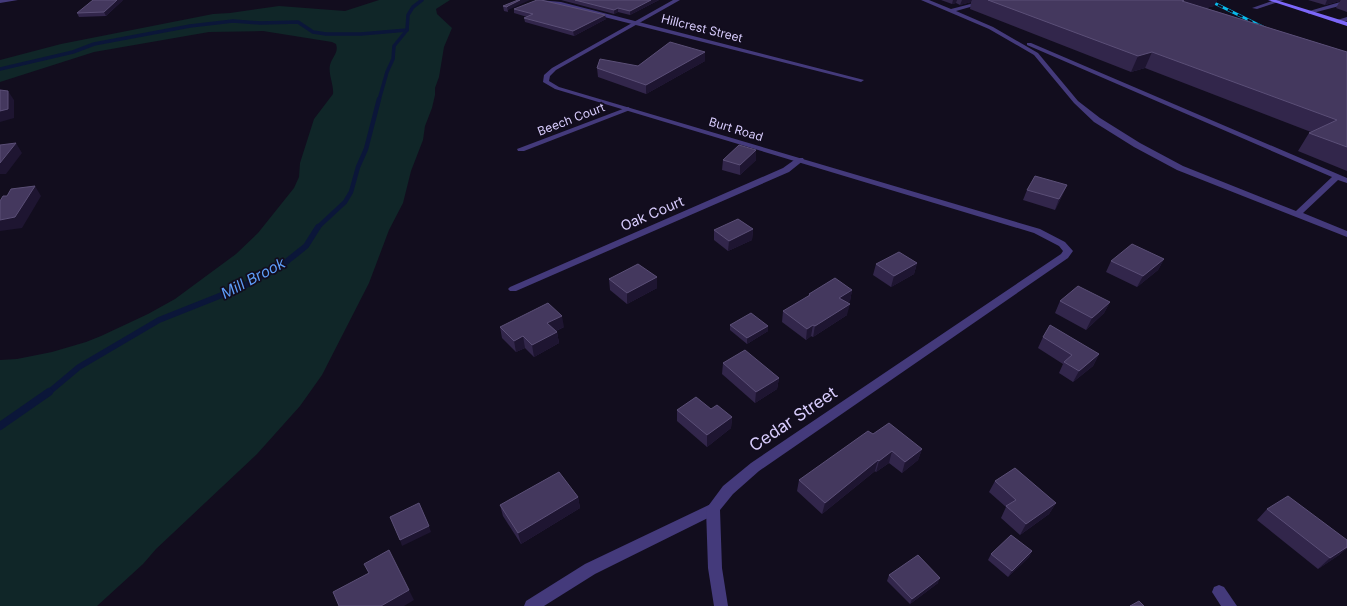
<svg xmlns="http://www.w3.org/2000/svg" width="1347" height="606" viewBox="0 0 1347 606" font-family="Inter,sans-serif">
	<style>
		.green { fill: #102628 }
		.lines { fill: none; stroke-linecap: round; stroke-linejoin: round }
		.stream-far3 { stroke: #0b1639; stroke-width: 3.5 }
		.stream-far2 { stroke: #0b1639; stroke-width: 4.5 }
		.stream-far1 { stroke: #0b1639; stroke-width: 6 }
		.stream { stroke: #0b1639; stroke-width: 8 }
		.service { fill: #443a7b; fill-rule: evenodd }
		.minor { fill: #443a7b; fill-rule: evenodd }
		.tertiary { fill: #443a7b; fill-rule: evenodd }
		.secondary { fill: #7c67f9; fill-rule: evenodd }
		.rail-casing { stroke: #09b9eb; stroke-width: 3 }
		.rail { stroke: #120d1e; stroke-width: 2; stroke-dasharray: 5.5; stroke-linecap: butt }
		.wall { fill: #32264b }
		.shaded-wall { fill: #1e1531 }
		.building { fill: #44385e; stroke: #5b4f77 }
		.labels { text-anchor: middle; dominant-baseline: central; stroke-width: 3.5; stroke-linejoin: round; paint-order: stroke }
		.far-street-label { font-size: 12px; fill: #d8ccfd; stroke: #120d1e }
		.street-label { font-size: 14px; fill: #d8ccfd; stroke: #120d1e }
		.water-label { font-size: 15px; font-style: italic; fill: #5e9ef9; stroke: #120d1e }
		.near-street-label { font-size: 17px; fill: #d8ccfd; stroke: #120d1e }
	</style>
	<rect width="100%" height="100%" fill="#120d1e"/>
	<!-- green -->
	<path class="green" d="M379 0H450L436 9 437 14 452 28 444 47 439 77 435 88V95L432 108 425 126 423 140 411 171 403 203 389 230 369 283 322 375 300 406 257 454 156 549 143 564 97 606H0V360L17 359 52 352 86 342 101 336 148 314 175 299 236 254 258 233 294 188 299 177 300 163 314 119 333 94C334 85 328 74 330 65 332 57 339 53 336 44L332 42 263 31 209 32 94 52 0 82V60L61 44 213 14 230 13 279 6 345 11Z"/>
	<g class="lines">
		<!-- stream-far3 -->
		<g class="stream-far3">
			<path d="M0 69 73 52 94 44 190 26 233 21 260 23 298 22 313 32 326 34H361L407 30"/>
			<path d="M379 100 387 72 393 59 394 46 407 30 408 15 413 7 422 0"/>
		</g>
		<!-- stream-far2 -->
		<path class="stream-far2" d="M317 228 345 202 351 192 358 167 366 149 379 99"/>
		<!-- stream-far1 -->
		<path class="stream-far1" d="M48 393 79 367 159 320 242 287 281 266 306 246 318 227"/>
		<!-- stream -->
		<path class="stream" d="M0 426 49 392"/>
		<!-- service -->
		<g class="service">
			<path d="M921 0H929L951 9 986 0H995L956 11 993 27 1038 53 1078 101 1100 118 1140 143 1183 166 1296 211 1332 177 1027 45V43H1031L1347 178V183L1338 180 1303 213 1347 231V237L1177 170 1134 147 1094 122 1074 103 1034 55 989 29Z"/>
			<path d="M1275 0H1284L1257 9 1252 8Z"/>
			<path d="M1347 0V4L1309 14 1306 12Z"/>
			<path d="M1347 17V21L1337 23 1334 21Z"/>
		</g>
		<!-- minor -->
		<g class="minor">
			<path d="M0 0H18L0 3Z"/>
			<path d="M539 0 561 2 864 80 861 82 561 6 539 2Z"/>
			<path d="M628 107 631 109 630 110 524 151H518L517 149Z"/>
			<path d="M797 158H803L804 160 789 172 516 291H510L508 289 510 287 783 168Z"/>
			<path d="M713 503 718 505 720 509 718 513 595 574 544 606H524L526 601 585 564Z"/>
			<path d="M1219 585 1224 587 1237 606H1221L1212 592 1214 587Z"/>
		</g>
		<!-- tertiary -->
		<path class="tertiary" d="M673 0H680L556 70 550 76 549 81 559 87 1040 229 1065 242 1073 251 1068 258 759 471 733 494 720 510 722 568 728 606H714L708 568 706 509 723 486 751 463 1061 254 1063 251 1059 246 1034 233 555 89 543 82 544 75 552 68Z"/>
		<!-- secondary -->
		<path class="secondary" d="M1268 0H1276L1347 22V26Z"/>
		<defs>
			<path id="rail" d="M1208 0 1265 28"/>
		</defs>
		<!-- rail casing -->
		<use href="#rail" class="rail-casing"/>
		<!-- rail -->
		<use href="#rail" class="rail"/>
	</g>
	<!-- wall -->
	<g class="wall">
		<path d="M123 0 106 16 79 17 77 13Z"/>
		<path d="M518 0 508 10V12L504 11 503 6Z"/>
		<path d="M554 0H659L630 15 618 12 614 14 561 0Z"/>
		<path d="M941 0H1217L1214 6 1206 8 1347 52V171L1298 151 1309 133 1311 132 1145 68 1131 72 970 9 971 2 960 5 956 3 952 4Z"/>
		<path d="M1308 0H1347V12L1336 8 1340 1 1325 5Z"/>
		<path d="M514 9 606 19 574 36 525 22 524 18 527 17 514 13Z"/>
		<path d="M705 61 646 94 598 77 597 68 638 66Z"/>
		<path d="M723 160H756L740 175 722 170Z"/>
		<path d="M1067 185 1062 196 1055 210 1023 200 1027 190Z"/>
		<path d="M753 229 752 240 728 251 714 240V230Z"/>
		<path d="M1164 259 1158 270 1137 287 1106 272 1111 261Z"/>
		<path d="M917 263 914 274 891 287 873 275 876 264Z"/>
		<path d="M657 277V288L627 304 610 290 609 279Z"/>
		<path d="M852 290 850 301 847 303V315L813 337 811 336 806 340 782 322 783 311 808 297 809 294Z"/>
		<path d="M1060 301 1110 302 1104 313 1086 330 1055 313Z"/>
		<path d="M730 325 768 326V331L747 344 730 330Z"/>
		<path d="M500 327H564L556 331 557 332 559 343 534 357 525 348 516 352 502 338Z"/>
		<path d="M1043 337 1099 354 1093 366 1073 382 1059 373 1063 364 1038 348Z"/>
		<path d="M723 363 779 378 777 389 755 403 722 374Z"/>
		<path d="M677 410 732 417 731 428 707 447 677 421Z"/>
		<path d="M873 434 922 449 918 460 902 473 889 463 876 472 875 471 822 514 797 491 799 480Z"/>
		<path d="M995 481 1056 503 1049 514 1020 535 1001 518 1006 507 989 492Z"/>
		<path d="M578 497 580 508 521 544 503 516 500 505Z"/>
		<path d="M1267 509 1347 540V548L1339 555 1318 569 1257 520Z"/>
		<path d="M1032 551 1029 557 1008 577 988 560 991 554Z"/>
		<path d="M889 575 938 583 910 604 887 581Z"/>
	</g>
	<!-- shaded-wall -->
	<g class="shaded-wall">
		<path d="M117 0H123L106 16 104 12Z"/>
		<path d="M520 0H530L508 10V12L507 7 508 6Z"/>
		<path d="M651 0H659L630 15V11Z"/>
		<path d="M953 0H957L956 3 952 4Z"/>
		<path d="M962 0H972L971 2 960 5Z"/>
		<path d="M1184 0H1217L1214 6 1175 15 1182 1Z"/>
		<path d="M1327 0H1341L1340 1 1325 5Z"/>
		<path d="M618 8V12L614 14V10Z"/>
		<path d="M605 15 606 19 574 36 573 31Z"/>
		<path d="M705 52V61L646 94V85Z"/>
		<path d="M1152 52 1145 68 1131 72 1138 56Z"/>
		<path d="M8 91 14 100V118L0 122V111Z"/>
		<path d="M16 143 22 153 6 174H0V163Z"/>
		<path d="M756 150V160L740 175V165Z"/>
		<path d="M1067 185 1062 196 1055 210 1059 199Z"/>
		<path d="M35 186 41 196 22 228 0 231V220Z"/>
		<path d="M753 229 752 240 728 251 729 241Z"/>
		<path d="M1164 259 1158 270 1137 287 1143 276Z"/>
		<path d="M917 263 914 274 891 287 894 276Z"/>
		<path d="M657 277V288L627 304V293Z"/>
		<path d="M852 290 850 301 837 309 839 298Z"/>
		<path d="M1110 302 1104 313 1086 330 1092 318Z"/>
		<path d="M850 304 847 315 813 337 815 326Z"/>
		<path d="M562 316 564 327 549 334 547 323Z"/>
		<path d="M813 325 811 336 806 340 807 329Z"/>
		<path d="M768 326V331L747 344V338Z"/>
		<path d="M557 332 559 343 534 357 532 345Z"/>
		<path d="M523 336 525 348 516 352 514 341Z"/>
		<path d="M1099 354 1093 366 1073 382 1079 371Z"/>
		<path d="M779 378 777 389 755 403 756 392Z"/>
		<path d="M732 417 731 428 707 447V435Z"/>
		<path d="M922 449 918 460 902 473 905 462Z"/>
		<path d="M892 451 889 463 876 472 879 461Z"/>
		<path d="M878 460 875 471 822 514 825 503Z"/>
		<path d="M578 497 580 508 521 544 518 533Z"/>
		<path d="M1056 503 1049 514 1020 535 1026 524Z"/>
		<path d="M429 526 431 532 402 546 400 540Z"/>
		<path d="M1347 547V548L1339 555 1318 569 1330 558Z"/>
		<path d="M1032 551 1029 557 1008 577 1012 571Z"/>
		<path d="M940 578 938 583 910 604 912 599Z"/>
		<path d="M409 590 414 600 404 606H381Z"/>
	</g>
	<!-- building -->
	<g class="building">
		<path d="M93 0H117L104 12 77 13Z"/>
		<path d="M518 0H520L508 6 507 7 503 6Z"/>
		<path d="M537 0H541L605 15 573 31 524 18 533 14 514 9Z"/>
		<path d="M575 0H651L630 11 618 8 614 10Z"/>
		<path d="M988 0H1184L1182 1 1347 52V147L1309 133 1337 120 1152 52 1138 56Z"/>
		<path d="M670 42 705 52 646 85 597 68 600 59 638 66Z"/>
		<path d="M0 90 8 91V109L0 111Z"/>
		<path d="M16 143 0 163V145Z"/>
		<path d="M739 145 756 150 740 165 723 160Z"/>
		<path d="M1035 176 1067 185 1059 199 1027 190Z"/>
		<path d="M35 186 15 217 0 220V201L3 196H7L11 189Z"/>
		<path d="M738 219 753 229 729 241 714 230Z"/>
		<path d="M1132 244 1164 259 1143 276 1111 261Z"/>
		<path d="M899 252 917 263 894 276 876 264Z"/>
		<path d="M638 264 657 277 627 293 609 279Z"/>
		<path d="M835 278 852 290 839 298 850 304 815 326 813 325 807 329 783 311 810 295 809 294Z"/>
		<path d="M1078 286 1110 302 1092 318 1060 301Z"/>
		<path d="M548 303 562 316 547 323 557 332 532 345 523 336 514 341 500 327Z"/>
		<path d="M751 313 768 326 747 338 730 325Z"/>
		<path d="M1050 325 1099 354 1079 371 1064 362 1072 355 1043 337Z"/>
		<path d="M745 350 779 378 756 392 723 363Z"/>
		<path d="M696 397 711 409 717 405 732 417 707 435 677 410Z"/>
		<path d="M889 423 922 449 905 462 892 451 879 461 878 460 825 503 799 480 868 431 873 434Z"/>
		<path d="M1015 468 1056 503 1026 524 1006 506 1016 500 995 481Z"/>
		<path d="M559 472 578 497 518 533 500 505Z"/>
		<path d="M1288 496 1347 540V547L1330 558 1267 509Z"/>
		<path d="M419 503 429 526 400 540 390 517Z"/>
		<path d="M1011 535 1032 551 1012 571 991 554Z"/>
		<path d="M389 550 409 590 381 606H339L333 592 369 573 364 564Z"/>
		<path d="M918 555 940 578 912 599 889 575Z"/>
		<path d="M1139 601 1144 606H1130Z"/>
	</g>
	<g class="labels">
		<!-- far-street labels -->
		<g class="far-street-label">
			<text transform="translate(702 28) rotate(14)">Hillcrest Street</text>
			<text transform="translate(571 119) rotate(-21)">Beech Court</text>
			<text transform="translate(736 129) rotate(17)">Burt Road</text>
		</g>
		<!-- street labels -->
		<g class="street-label">
			<text transform="translate(652 213) rotate(-23)">Oak Court</text>
		</g>
		<!-- water labels -->
		<g class="water-label">
			<text transform="translate(253 278) rotate(-28)">Mill Brook</text>
		</g>
		<!-- near-street labels -->
		<g class="near-street-label">
			<text transform="translate(793 419) rotate(-34)">Cedar Street</text>
		</g>
	</g>
</svg>
